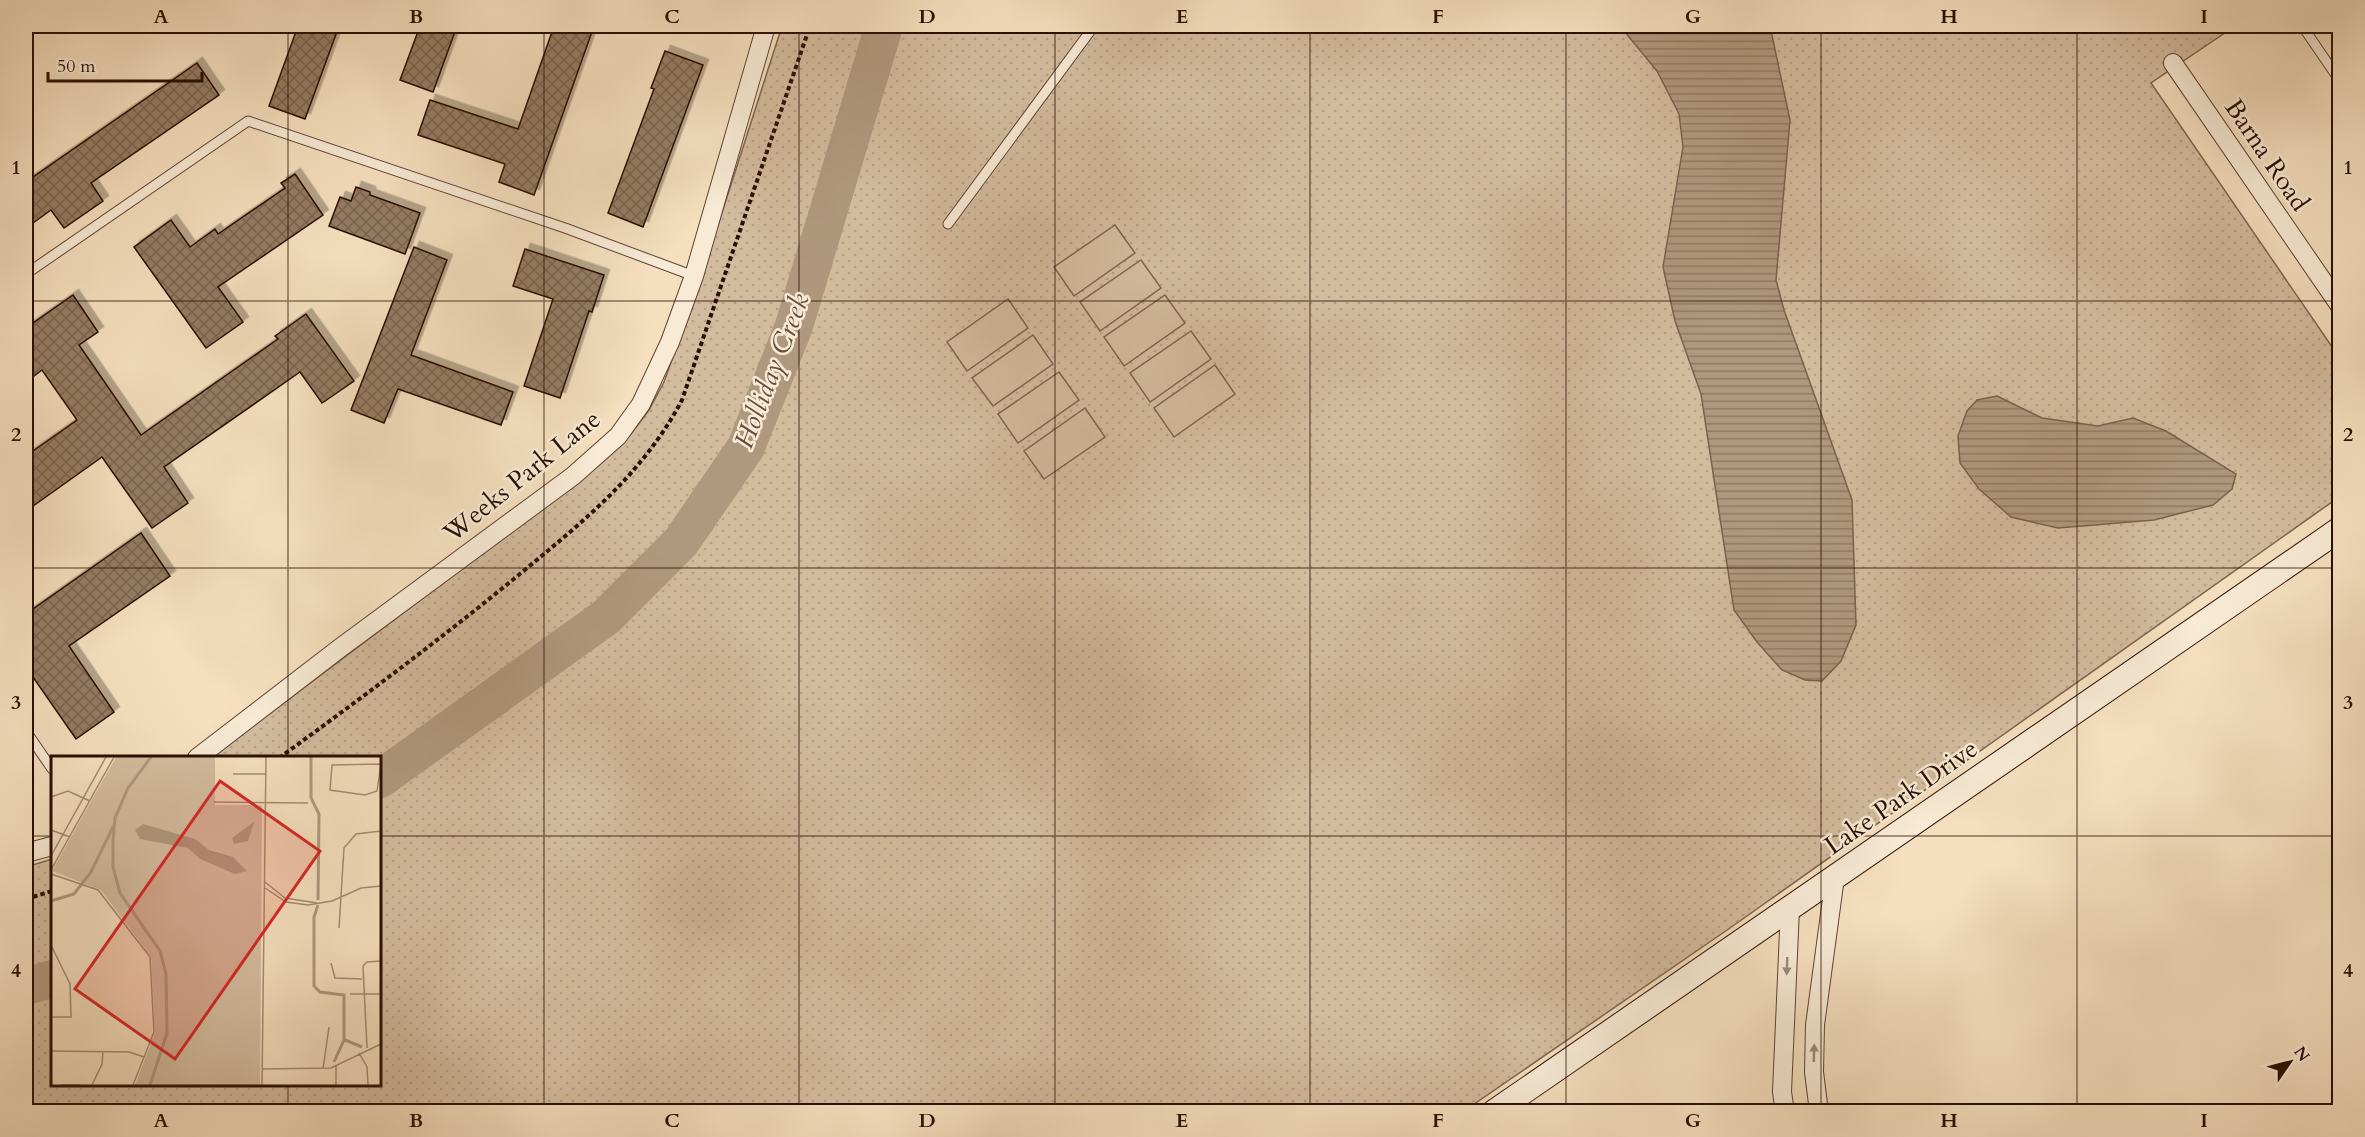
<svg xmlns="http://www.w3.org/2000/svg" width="2365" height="1137" viewBox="0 0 2365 1137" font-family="Cardo,serif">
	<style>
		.grass { fill: url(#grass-dots); stroke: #7f6450; stroke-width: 1.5 }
		.pitch { fill: #d3bb9e; stroke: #7f6450; stroke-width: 1.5 }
		.water { fill: url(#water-rules); stroke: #7b614d; stroke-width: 1.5 }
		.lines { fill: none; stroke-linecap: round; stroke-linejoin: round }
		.river { stroke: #b0987e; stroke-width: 38 }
		.building { fill: url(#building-cross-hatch); stroke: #2b0e03; stroke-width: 1.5; filter: url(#shadow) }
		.lane-casing { stroke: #5e4232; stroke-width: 11 }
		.street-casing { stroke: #5e4232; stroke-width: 20 }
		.secondary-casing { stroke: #2b0e03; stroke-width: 26 }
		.path { stroke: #2b0e03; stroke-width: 4; stroke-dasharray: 4.5 3; stroke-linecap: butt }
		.lane { stroke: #f8ead5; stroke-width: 9 }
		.street { stroke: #f8ead5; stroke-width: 18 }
		.secondary { stroke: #f8ead5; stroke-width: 24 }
		.oneway { fill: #9c8776 }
		.grid { fill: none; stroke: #2b0e03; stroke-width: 1.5; stroke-opacity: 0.55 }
		.labels { text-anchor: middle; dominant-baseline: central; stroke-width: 5; stroke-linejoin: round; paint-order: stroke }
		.street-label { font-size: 26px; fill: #2b0e03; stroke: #f8ead5 }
		.water-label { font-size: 27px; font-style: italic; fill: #674c3a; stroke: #f8ead5 }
		.inset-river { fill: none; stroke: #b0987e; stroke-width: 3 }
		.inset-road { fill: none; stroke: #a48b73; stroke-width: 1.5 }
		.view { fill: #d62828; fill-opacity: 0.15; stroke: #d62828; stroke-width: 3 }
		.inset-edge { fill: none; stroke: #2b0e03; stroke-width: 3 }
		.neatline { fill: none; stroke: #2b0e03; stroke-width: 2 }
		.grid-label { font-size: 20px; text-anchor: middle; font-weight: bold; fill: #2b0e03 }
	</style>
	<defs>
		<pattern id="grass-dots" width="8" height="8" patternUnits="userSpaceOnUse" patternTransform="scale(1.5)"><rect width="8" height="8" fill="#d3bb9e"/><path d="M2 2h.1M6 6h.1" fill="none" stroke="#b5a086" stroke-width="1.8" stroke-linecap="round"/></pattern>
		<pattern id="water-rules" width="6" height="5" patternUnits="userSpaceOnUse" patternTransform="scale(1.5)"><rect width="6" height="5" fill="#b0987e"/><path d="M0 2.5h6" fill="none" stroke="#8f7a65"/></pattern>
		<pattern id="building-cross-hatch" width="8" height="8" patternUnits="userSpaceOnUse" patternTransform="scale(1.5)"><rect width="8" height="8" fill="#947b64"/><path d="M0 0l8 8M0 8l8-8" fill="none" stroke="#796350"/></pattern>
		<filter id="shadow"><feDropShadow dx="5.5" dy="-5.5" stdDeviation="0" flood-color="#0004"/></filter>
	</defs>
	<rect width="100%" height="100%" fill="#f5dfbe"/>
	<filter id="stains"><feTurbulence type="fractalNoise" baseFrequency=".00333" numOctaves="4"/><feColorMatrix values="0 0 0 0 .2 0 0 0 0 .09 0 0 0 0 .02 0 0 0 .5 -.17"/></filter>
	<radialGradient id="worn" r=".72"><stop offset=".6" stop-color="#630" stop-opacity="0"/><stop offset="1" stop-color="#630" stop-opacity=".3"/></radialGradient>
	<!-- grass -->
	<path class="grass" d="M782 26H2235L2151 83 2339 357V497L1730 928 1464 1111 26 1112V867L52 859V1084H380V758L212 757 524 522 613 452 631 434 649 410 664 382 701 278Z"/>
	<!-- pitch -->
	<g class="pitch">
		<path d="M1115 225 1135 253 1074 296 1054 267Z"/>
		<path d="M1141 260 1161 288 1100 331 1080 302Z"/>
		<path d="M1165 295 1185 323 1124 366 1104 337Z"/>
		<path d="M1008 299 1028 328 967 371 947 342Z"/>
		<path d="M1191 331 1211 359 1150 402 1130 373Z"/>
		<path d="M1033 335 1053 364 993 406 972 378Z"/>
		<path d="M1215 365 1235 394 1174 437 1154 408Z"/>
		<path d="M1059 372 1079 400 1018 443 998 414Z"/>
		<path d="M1085 408 1105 437 1044 479 1024 451Z"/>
	</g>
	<!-- water -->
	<g class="water">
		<path d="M1620 26H1770L1790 120 1776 280 1784 310 1852 500 1856 625 1841 661 1822 681 1805 680 1782 670 1757 642 1734 610 1701 394 1675 321 1663 267 1683 147 1679 114 1657 71Z"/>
		<path d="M1997 396 2042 418 2098 426 2133 418 2166 431 2236 474 2232 489 2213 505 2154 520 2058 528 2011 517 1979 489 1960 463 1958 436 1967 411 1977 400Z"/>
	</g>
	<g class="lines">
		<!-- river -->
		<g class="river">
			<path d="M380 779 606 617 681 542 746 447 794 326 884 26"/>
			<path d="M26 986 52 979"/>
		</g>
	</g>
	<!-- building -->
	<g class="building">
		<path d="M298 26H339L305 119 269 106Z"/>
		<path d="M420 26H457L433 92 400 80Z"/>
		<path d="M554 26H594L534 195 499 182 505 164 418 135 430 100 518 129Z"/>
		<path d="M665 51 703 65 643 227 608 213 654 89 651 88Z"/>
		<path d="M197 63 219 95 91 183 103 201 64 228 51 210 26 228V182Z"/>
		<path d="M295 174 323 215 218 287 243 322 206 348 134 247 171 220 190 247 215 229 218 234 285 188 281 183Z"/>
		<path d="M356 187 370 192V195L420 213 405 254 329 226 340 197 351 201Z"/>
		<path d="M414 247 447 260 411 355 513 392 501 425 398 389 384 423 351 410Z"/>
		<path d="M525 249 604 275 592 312 589 311 560 398 524 386 553 299 513 286Z"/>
		<path d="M73 295 98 332 79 345 141 435 278 339 275 336 306 314 354 381 322 403 300 372 164 467 188 503 152 528 102 457 26 511V456L77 420 42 370 26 382V328Z"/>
		<path d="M141 533 170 576 69 646 114 712 76 739 26 667V614Z"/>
	</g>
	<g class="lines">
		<defs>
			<g id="lane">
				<path d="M2304 26 2305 30 2340 81"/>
				<path d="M948 224 1094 26"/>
				<path d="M26 274 248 121 565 228 694 276"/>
				<path d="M26 731 52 769"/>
			</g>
			<g id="street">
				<path d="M2173 63 2340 306"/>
				<path d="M197 758 340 648 573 476 618 436 641 404 670 342 694 276 766 26"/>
				<path d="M26 853 52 846"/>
				<path d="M1785 1112 1782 1092 1790 908"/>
				<path d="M1819 1112 1814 1072 1815 1025 1835 877"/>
			</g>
			<path id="secondary" d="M1494 1112 2340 529"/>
		</defs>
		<!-- lane casing -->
		<use href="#lane" class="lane-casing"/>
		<!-- street casing -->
		<use href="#street" class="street-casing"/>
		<!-- secondary casing -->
		<use href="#secondary" class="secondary-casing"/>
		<!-- path -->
		<g class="path">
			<path d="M279 758C359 700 438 641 515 578 580 524 642 476 682 400L810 26"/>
			<path d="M26 899 52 891"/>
		</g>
		<!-- lane -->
		<use href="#lane" class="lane"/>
		<!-- street -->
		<use href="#street" class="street"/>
		<!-- secondary -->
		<use href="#secondary" class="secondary"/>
	</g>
	<!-- one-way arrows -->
	<defs><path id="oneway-solid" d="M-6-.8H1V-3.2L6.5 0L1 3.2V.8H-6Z" transform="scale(1.5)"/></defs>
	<g class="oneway">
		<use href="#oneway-solid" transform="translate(1787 966) rotate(92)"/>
		<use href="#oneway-solid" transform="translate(1814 1053) rotate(-89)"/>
	</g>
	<!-- grid -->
	<path class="grid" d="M288 26V758M544 26V1112M799 26V1112M1055 26V1112M1310 26V1112M1566 26V1112M1821 26V1112M2077 26V1112M26 301H2340M26 568H2340M26 836H52M380 836H2340M288 1084V1112"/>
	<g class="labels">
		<!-- street labels -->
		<g class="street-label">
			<text transform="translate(2267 155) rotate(56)">Barna Road</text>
			<text transform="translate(522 476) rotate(-39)">Weeks Park Lane</text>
			<text transform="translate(1901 797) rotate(-35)">Lake Park Drive</text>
		</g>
		<!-- water labels -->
		<g class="water-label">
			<text transform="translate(772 371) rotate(-69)">Holliday Creek</text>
		</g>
	</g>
	<!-- overview -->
	<g transform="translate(51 756)">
		<rect width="330" height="330" fill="#f5dfbe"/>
		<path d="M65 1H164V49H211L209 329H84L104 277 100 201 50 134 1 115Z" fill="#d3bb9e"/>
		<path d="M203 66 197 85 183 88 181 82ZM92 68 144 83 158 94 182 101 196 115 184 118 149 103 137 92 89 83 84 74Z" fill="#b0987e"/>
		<path class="inset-river" d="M260 1V42L268 58 267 144M0 145 23 138 40 116 63 69M267 149 263 161V230L269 236 293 239V284L283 306M294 284 311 291M99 329 116 277 115 218 109 195 69 137 62 111V84L64 62 77 32 100 1"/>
		<path class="inset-road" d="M330 8 326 35 314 39 279 34 281 9ZM182 18H214M0 41 17 35 39 45M163 46 257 47M0 74 19 81M0 100 55 1M0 114 63 1M0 118 47 134 99 201 103 276 82 329M214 126 234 142 266 147M214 132 235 146 257 149 281 145 310 132 330 130M288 172 293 92 305 78 330 75M0 189 19 228 20 261H0M280 207 284 222 311 223M299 238H330M316 292 312 210 316 206 330 205M0 295 78 296 93 301M308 297 316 311 317 329M212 313 280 312 330 288M272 313 278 271M10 329H29M41 329 51 308 52 296M211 329 215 1M285 329V310"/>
		<path class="view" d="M169 25 269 95 124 303 24 233Z"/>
		<rect width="330" height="330" class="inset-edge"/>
	</g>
	<!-- margin -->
	<rect width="2365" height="1137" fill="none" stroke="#f5dfbe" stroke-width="66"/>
	<!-- north arrow -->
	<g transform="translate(2290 1062) rotate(55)" stroke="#f8ead5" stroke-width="4.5" paint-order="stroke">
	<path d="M0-4.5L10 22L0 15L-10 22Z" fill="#2b0e03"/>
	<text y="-9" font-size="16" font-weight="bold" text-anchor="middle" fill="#2b0e03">N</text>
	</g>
	<!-- scale -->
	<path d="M48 72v9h154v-9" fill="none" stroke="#2b0e03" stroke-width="3"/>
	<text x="57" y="72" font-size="18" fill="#2b0e03" stroke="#f8ead5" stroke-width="4.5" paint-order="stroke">50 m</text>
	<rect x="33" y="33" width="2299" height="1071" class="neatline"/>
	<g class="grid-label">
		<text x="161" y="23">A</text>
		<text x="416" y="23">B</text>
		<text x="672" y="23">C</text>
		<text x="927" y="23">D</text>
		<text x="1182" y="23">E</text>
		<text x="1438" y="23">F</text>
		<text x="1693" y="23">G</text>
		<text x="1949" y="23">H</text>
		<text x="2204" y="23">I</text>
		<text x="16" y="174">1</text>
		<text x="2348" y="174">1</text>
		<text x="16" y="441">2</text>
		<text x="2348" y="441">2</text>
		<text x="16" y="709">3</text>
		<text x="2348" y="709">3</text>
		<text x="16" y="977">4</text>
		<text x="2348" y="977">4</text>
		<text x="161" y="1127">A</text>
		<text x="416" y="1127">B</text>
		<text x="672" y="1127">C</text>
		<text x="927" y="1127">D</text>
		<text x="1182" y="1127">E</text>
		<text x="1438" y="1127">F</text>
		<text x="1693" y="1127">G</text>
		<text x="1949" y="1127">H</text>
		<text x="2204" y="1127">I</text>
	</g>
	<rect width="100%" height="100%" filter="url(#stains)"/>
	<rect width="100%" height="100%" fill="url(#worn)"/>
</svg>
